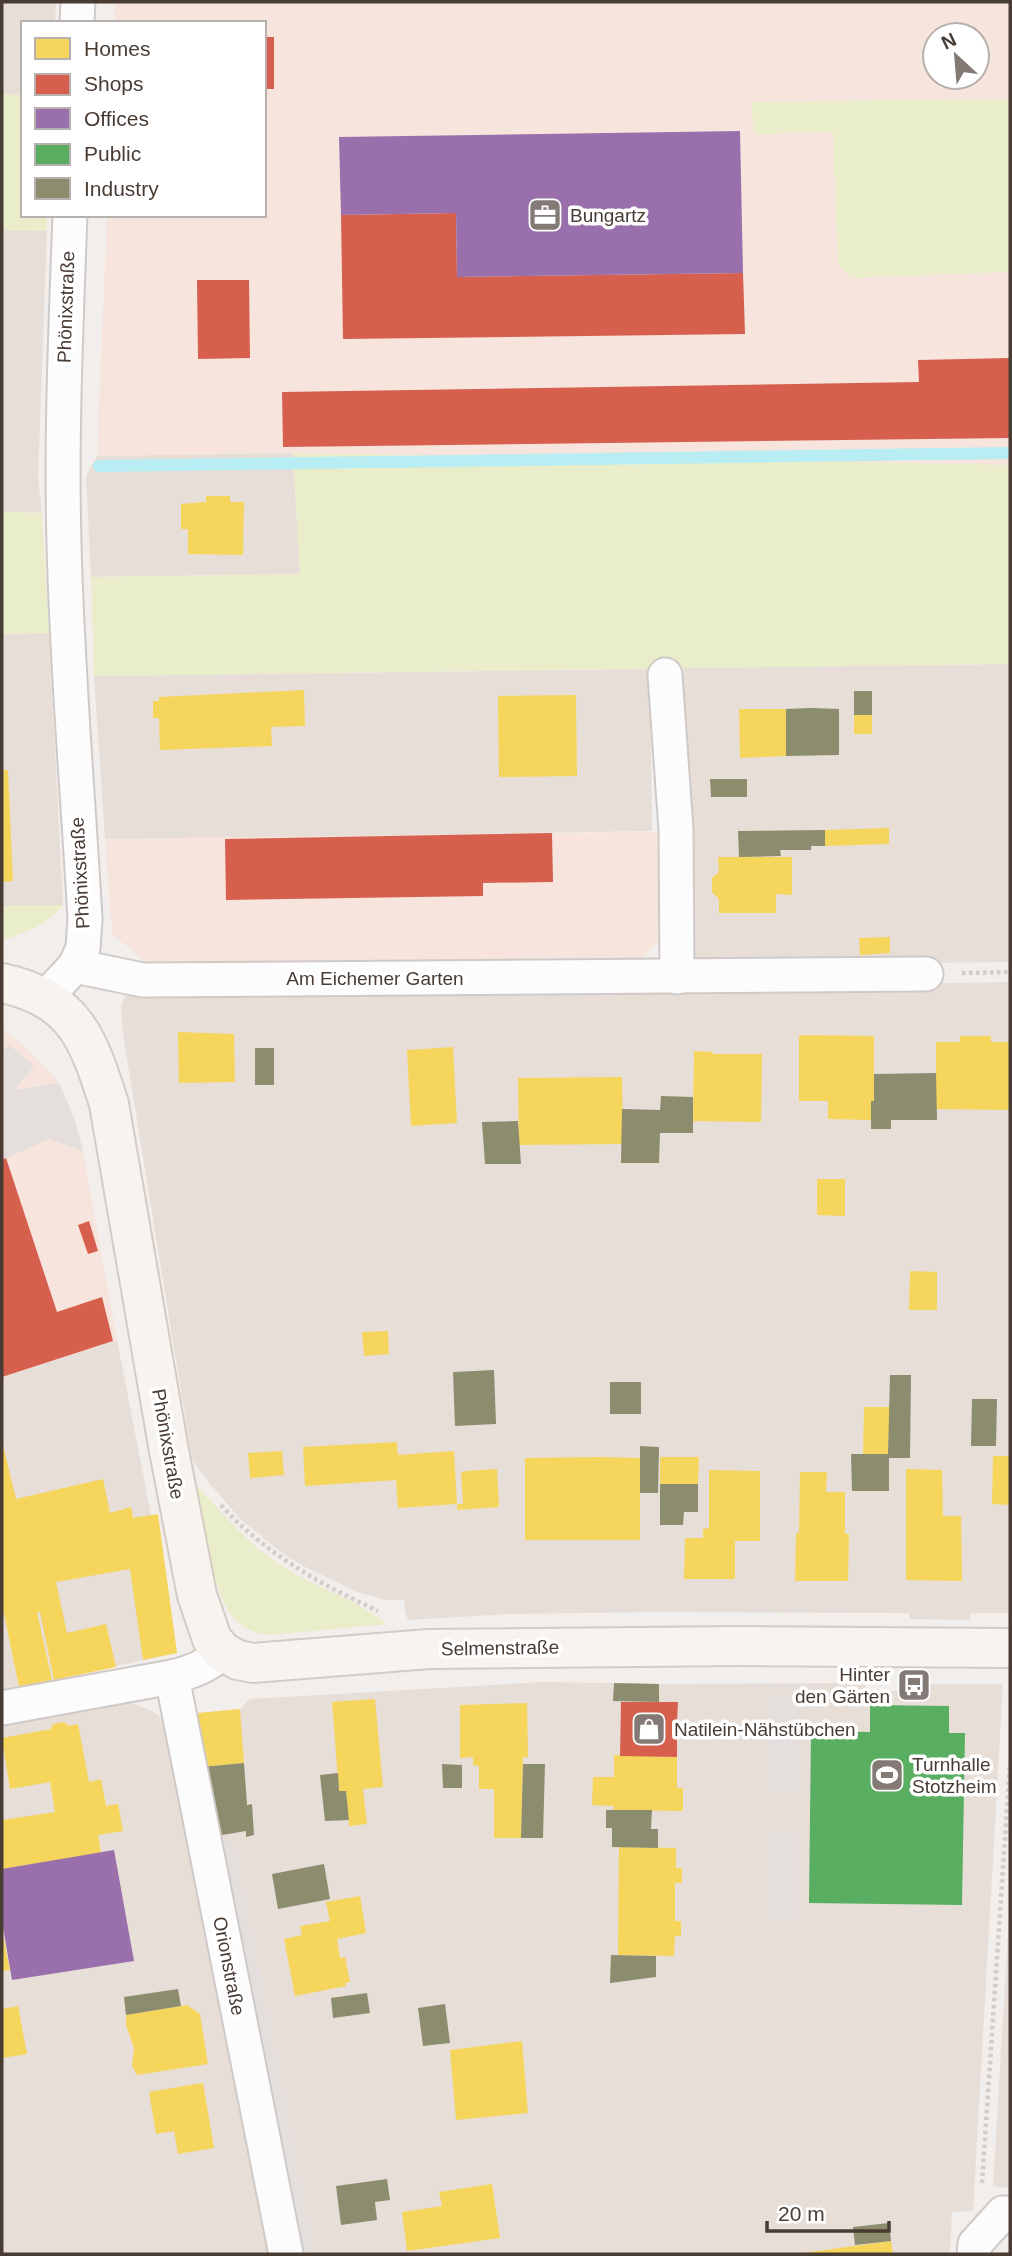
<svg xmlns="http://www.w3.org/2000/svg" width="1012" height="2256" viewBox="0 0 1012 2256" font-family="Arial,sans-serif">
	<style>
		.residential { fill: #e7ded8 }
		.commercial { fill: #f6e4dd; fill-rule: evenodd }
		.green { fill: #eaedc9 }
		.parking { fill: #e4dfdc }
		.homes { fill: #f6d55c }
		.shops { fill: #d6604d }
		.offices { fill: #9970ab }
		.public { fill: #5aae61 }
		.industry { fill: #8c8c6e }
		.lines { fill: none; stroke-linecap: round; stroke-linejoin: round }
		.stream { stroke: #b8eef3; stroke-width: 12 }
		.street-casing { stroke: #cfcac7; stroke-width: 37 }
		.secondary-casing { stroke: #d5cbc4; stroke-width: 42 }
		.path { stroke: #d2ccca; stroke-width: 4.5; stroke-dasharray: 3.5 3.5; stroke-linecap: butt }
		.street { stroke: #fdfcfc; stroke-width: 33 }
		.secondary { stroke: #f7f3ef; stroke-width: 38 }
		.labels { text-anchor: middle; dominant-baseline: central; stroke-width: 7; stroke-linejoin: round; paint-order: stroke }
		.poi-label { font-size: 19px; fill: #493c35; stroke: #fff; text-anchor: start }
		.street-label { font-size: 19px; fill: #493c35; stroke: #fff }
	</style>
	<rect width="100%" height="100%" fill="#f2eeeb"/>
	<!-- residential -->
	<g class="residential">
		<path d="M2 2H56L55 23H23V95L2 94Z"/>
		<path d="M2 230 47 231 38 477 42 513 2 512Z"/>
		<path d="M293 453 300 574 91 577 86 476 97 456Z"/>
		<path d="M49 633 63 905 2 906V634Z"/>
		<path d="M1010 664V962L690 966 681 668Z"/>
		<path d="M650 669 652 831 408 835 407 836 105 839 94 676Z"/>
		<path d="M1010 982V1613H971L970 1620 909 1619V1613L658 1612 509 1614 408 1620 405 1612 404 1600H386L357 1592 305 1567 282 1553 240 1519 206 1479 192 1459 123 1034 121 1006 125 996Z"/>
		<path d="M117 1340 151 1515 162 1550 177 1653 2 1691V1377Z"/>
		<path d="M544 1682 659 1684 864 1683 869 1691H926L927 1684H1003L973 2211 952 2212 950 2254H315L235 1845 216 1836 202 1767 198 1713 240 1709 250 1699Z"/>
		<path d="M127 1702 148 1709 159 1716 166 1727 276 2254H2V1725Z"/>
		<path d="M1010 1900V2188L993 2186Z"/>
	</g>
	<!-- commercial -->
	<g class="commercial">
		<path d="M115 2H1010V99L751 102 755 134 833 131 838 265 851 278 1010 272V465L293 453 97 456 107 215H264V23H114ZM935 35H977V77H935Z"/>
		<path d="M661 832 662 938 641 959 145 963 112 933 105 839Z"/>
		<path d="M2 1030 24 1045 49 1070 59 1083 74 1118 83 1151 117 1340 2 1377Z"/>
	</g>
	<!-- green -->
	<g class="green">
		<path d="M2 94 23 95V215H47V231L2 230Z"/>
		<path d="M1010 99V272L851 278 838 265 833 132 754 134 751 102Z"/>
		<path d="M293 453 1010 465V664L94 676 91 577 300 574Z"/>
		<path d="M2 512 42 513 49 633 2 634Z"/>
		<path d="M63 905C47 925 26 933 2 940V906Z"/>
		<path d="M193 1481C220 1510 245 1542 279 1564 313 1587 355 1598 387 1624L269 1635C256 1633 244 1629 235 1620 213 1598 201 1514 193 1481Z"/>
	</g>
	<!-- parking -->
	<g class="parking">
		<path d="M9 1045 34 1066 14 1090 59 1083 74 1118 83 1151 49 1139 2 1160V1052Z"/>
		<path d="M800 1694 799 1794H768V1695Z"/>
		<rect x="766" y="1833" width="31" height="87"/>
		<path d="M216 1836 235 1845 315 2254H298Z"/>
	</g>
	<!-- homes -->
	<g class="homes">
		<path d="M206 496H230V502H244L243 555 188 554V529H181V504L206 502Z"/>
		<path d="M304 690 305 726 271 727 272 746 160 750 159 718H153V701H159V697Z"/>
		<path d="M576 695 577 776 499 777 498 696Z"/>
		<path d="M739 709H786V756L740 758Z"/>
		<rect x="854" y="715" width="18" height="19"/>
		<path d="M2 770H8L13 881 2 882Z"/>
		<path d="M889 828V844L825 846V830Z"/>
		<path d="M718 857H792V895L776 894V913H719V899L712 892V878L719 872Z"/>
		<path d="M890 937V953L860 955 859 938Z"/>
		<path d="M178 1032 234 1034 235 1082 179 1083Z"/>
		<path d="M803 1035 874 1036V1101H871V1120L828 1119V1101H799V1036Z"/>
		<path d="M960 1036H991V1042H1010V1110L936 1109V1042H960Z"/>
		<path d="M453 1047 457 1123 411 1126 407 1050Z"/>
		<path d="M694 1051 713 1052V1054H762L761 1122 693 1121Z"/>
		<path d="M622 1077 623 1144 519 1145 518 1078Z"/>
		<path d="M817 1179H845V1216L817 1215Z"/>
		<path d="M910 1271 937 1272V1310H909Z"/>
		<path d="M388 1331 389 1354 364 1356 362 1332Z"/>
		<path d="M864 1407H890L888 1454H863Z"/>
		<path d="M2 1441 16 1499 103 1479 110 1513 131 1507 133 1518 158 1514 177 1653 143 1660 130 1569 56 1582 67 1633 106 1624 116 1667 54 1680 40 1612H37L52 1680 19 1687 2 1604Z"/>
		<path d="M397 1442 398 1455 454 1451 457 1504 398 1508 396 1480 305 1486 303 1447Z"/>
		<path d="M282 1451 284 1475 250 1478 248 1453Z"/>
		<path d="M993 1456H1010V1505L992 1504Z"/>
		<path d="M600 1457 640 1458V1540H525V1458Z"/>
		<path d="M660 1457H699L698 1484H660Z"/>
		<path d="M497 1469 499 1507 457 1510V1504H463L461 1473 466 1471Z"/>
		<path d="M906 1469 942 1470 943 1516H961L962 1581 906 1580Z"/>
		<path d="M709 1470 760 1471V1541H735V1579H684L685 1538H703V1529L709 1528Z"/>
		<path d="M800 1472H827L826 1492H845V1534H849L848 1581H795L796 1533H799Z"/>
		<path d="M375 1699 383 1787 363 1789 367 1824 349 1826 346 1791H339L332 1702Z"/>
		<path d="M527 1703 528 1757H523L521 1838H494V1789H479V1766L473 1765V1757L460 1758V1705Z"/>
		<path d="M240 1709 244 1763 202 1767 198 1713Z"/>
		<path d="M64 1722 69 1726 78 1724 89 1782 101 1779 106 1806 118 1804 123 1831 98 1835 101 1853 2 1869V1820L55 1812 50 1782 10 1789 2 1738 51 1729 53 1724Z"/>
		<path d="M614 1755 677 1757V1788H683V1811L613 1810 614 1806 592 1805 593 1777H614Z"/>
		<path d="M619 1847 676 1848V1868H682V1883H675V1921H681V1936H675L674 1956 618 1955Z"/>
		<path d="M360 1896 366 1933 337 1939 340 1958 345 1957 350 1982 345 1983 346 1986 295 1996 284 1939 302 1935 300 1926 330 1921 326 1902Z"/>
		<path d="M2 1930 10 1970 2 1971Z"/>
		<path d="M187 2005 200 2014 208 2064 137 2075 132 2066 134 2048 126 2025V2015Z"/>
		<path d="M18 2006 27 2054 2 2058V2009Z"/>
		<path d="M522 2041 528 2113 456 2120 450 2050Z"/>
		<path d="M203 2083 214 2148 178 2154 174 2131 156 2134 149 2092Z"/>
		<path d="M492 2184 500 2238 407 2251 402 2212 442 2206 439 2192Z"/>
		<path d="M891 2241 893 2254H802V2253Z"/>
	</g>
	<!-- shops -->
	<g class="shops">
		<rect x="264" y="37" width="10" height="52"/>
		<path d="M456 213 457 277 743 273 745 334 343 339 341 215Z"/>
		<path d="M197 280H249L250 358 198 359Z"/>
		<path d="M1010 358V438L283 447 282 392 919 382 918 360Z"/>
		<path d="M552 833 553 882 483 883V896L226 900 225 839Z"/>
		<path d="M6 1158 57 1312 102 1297 113 1341 2 1377V1160Z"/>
		<path d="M89 1221 98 1251 88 1254 78 1225Z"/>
		<path d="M621 1702H678L677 1722H684L683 1737H677V1757L620 1756Z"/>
	</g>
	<!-- offices -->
	<g class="offices">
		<path d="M740 131 743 273 457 277 456 213 341 215 339 137Z"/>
		<path d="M114 1850 134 1961 12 1980 2 1921V1869Z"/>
	</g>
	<!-- public -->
	<path class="public" d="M870 1705 949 1706V1733H965L962 1905 809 1903 811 1731 870 1732Z"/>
	<!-- industry -->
	<g class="industry">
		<rect x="854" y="691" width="18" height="24"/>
		<path d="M811 708 839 709V755L786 756V709Z"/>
		<path d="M710 779H747V797H711Z"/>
		<path d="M825 830V846H811V850H780L781 856 739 857 738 831Z"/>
		<rect x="255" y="1048" width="19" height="37"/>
		<path d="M936 1073 937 1120H891V1129H871V1101H874V1074Z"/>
		<path d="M661 1096 693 1097V1133H660L659 1163H621L622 1109 660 1110Z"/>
		<path d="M518 1121 521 1164H485L482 1122Z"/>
		<path d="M494 1370 496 1424 455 1426 453 1372Z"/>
		<path d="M890 1375H911L910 1458H889V1491H852L851 1454H888Z"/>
		<rect x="610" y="1382" width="31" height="32"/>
		<path d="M972 1399H997L996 1446H971Z"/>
		<path d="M640 1446 659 1447 658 1493H640Z"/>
		<path d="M660 1484H698V1512H684L683 1525H660Z"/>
		<path d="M614 1683 659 1684V1702L613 1701Z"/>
		<path d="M244 1763 247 1805 252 1804 254 1835 246 1837V1831L216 1836 202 1767Z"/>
		<path d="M442 1764 462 1765V1788H443Z"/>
		<path d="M523 1764H545L543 1838H521Z"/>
		<path d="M338 1773 339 1791H346L349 1820 325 1821 320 1775Z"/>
		<path d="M606 1810H652L651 1829H658V1848L612 1847V1828H606Z"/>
		<path d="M324 1864 330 1899 278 1909 272 1874Z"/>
		<path d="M611 1955 656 1956V1977L610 1983Z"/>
		<path d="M178 1989 181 2006 126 2015 124 1997Z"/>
		<path d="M367 1993 370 2013 333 2018 331 1998Z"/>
		<path d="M445 2004 450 2043 423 2046 418 2008Z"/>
		<path d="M387 2179 390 2200 375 2202 377 2220 341 2225 336 2186Z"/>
		<path d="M889 2223 891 2241 855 2245 853 2227Z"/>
	</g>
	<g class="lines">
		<!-- stream -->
		<path class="stream" d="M99 466 1010 453"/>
		<defs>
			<g id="street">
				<path d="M77 23 78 2"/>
				<path d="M665 675 676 830 677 977"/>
				<path d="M75 966 143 980 926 974"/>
				<path d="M46 997 75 966 83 948 85 919C78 794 67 669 64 544 61 434 66 325 70 215"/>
				<path d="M172 1677 286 2254"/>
				<path d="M2 1708 172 1677C192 1672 207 1666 223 1652"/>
				<path d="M974 2254 975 2244 1003 2213H1010"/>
			</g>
			<path id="secondary" d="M2 983C75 999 88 1038 109 1104L169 1451 197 1595 212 1639 223 1652 238 1660 253 1663 429 1649 741 1646 1010 1648"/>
		</defs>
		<!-- street casing -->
		<use href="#street" class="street-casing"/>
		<!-- secondary casing -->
		<use href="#secondary" class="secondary-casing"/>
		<!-- path -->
		<g class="path">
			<path d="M962 973 1010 972"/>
			<path d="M221 1505C264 1553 320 1584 378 1611"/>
			<path d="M982 2183 1010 1764"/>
		</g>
		<!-- street -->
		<use href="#street" class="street"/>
		<!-- secondary -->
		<use href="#secondary" class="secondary"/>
	</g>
	<!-- icons -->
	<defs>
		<symbol id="office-square" viewBox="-11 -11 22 22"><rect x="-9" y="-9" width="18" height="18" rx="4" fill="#847a75" stroke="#fff"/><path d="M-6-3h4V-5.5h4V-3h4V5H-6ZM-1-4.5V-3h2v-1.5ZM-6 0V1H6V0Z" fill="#fff"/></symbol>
		<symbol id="bus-square" viewBox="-11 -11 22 22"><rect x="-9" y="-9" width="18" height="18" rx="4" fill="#847a75" stroke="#fff"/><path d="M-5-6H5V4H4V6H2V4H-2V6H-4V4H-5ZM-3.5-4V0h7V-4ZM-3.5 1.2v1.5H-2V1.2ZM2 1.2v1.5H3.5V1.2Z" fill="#fff"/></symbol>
		<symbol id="shop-square" viewBox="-11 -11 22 22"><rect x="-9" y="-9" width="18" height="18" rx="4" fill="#847a75" stroke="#fff"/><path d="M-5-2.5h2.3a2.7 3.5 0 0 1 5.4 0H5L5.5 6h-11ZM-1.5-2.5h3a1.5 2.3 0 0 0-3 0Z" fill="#fff"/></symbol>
		<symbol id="stadium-square" viewBox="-11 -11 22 22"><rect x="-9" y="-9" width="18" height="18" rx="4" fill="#847a75" stroke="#fff"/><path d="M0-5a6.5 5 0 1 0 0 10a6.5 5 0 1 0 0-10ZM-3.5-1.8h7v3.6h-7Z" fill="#fff"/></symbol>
	</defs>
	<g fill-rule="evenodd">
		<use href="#office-square" x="526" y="196" width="38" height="38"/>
		<use href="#bus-square" x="895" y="1666" width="38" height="38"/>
		<use href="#shop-square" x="630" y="1710" width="38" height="38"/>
		<use href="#stadium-square" x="868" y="1756" width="38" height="38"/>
	</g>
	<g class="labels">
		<!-- poi labels -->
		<g class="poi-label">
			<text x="570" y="215">Bungartz</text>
			<text x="890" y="1674" text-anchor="end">Hinter<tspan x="890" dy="22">den Gärten</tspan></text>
			<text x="674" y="1729">Natilein-Nähstübchen</text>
			<text x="912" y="1764">Turnhalle<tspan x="912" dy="22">Stotzheim</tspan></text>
		</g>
		<!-- street labels -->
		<g class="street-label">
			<text transform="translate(66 307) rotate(-88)">Phönixstraße</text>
			<text transform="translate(80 873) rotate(-93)">Phönixstraße</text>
			<text x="375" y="978">Am Eichemer Garten</text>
			<text transform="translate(168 1444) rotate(80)">Phönixstraße</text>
			<text transform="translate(500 1648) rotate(-1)">Selmenstraße</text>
			<text transform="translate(229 1966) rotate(79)">Orionstraße</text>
		</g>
	</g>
	<!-- border -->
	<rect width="1012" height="2256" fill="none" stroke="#493c35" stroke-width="7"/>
	<!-- legend -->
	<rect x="21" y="21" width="245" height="196" fill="#ffffff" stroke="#b6b1ae" stroke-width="2"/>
	<rect x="35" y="38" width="35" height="21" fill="#f6d55c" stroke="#b6b1ae" stroke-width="2"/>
	<text x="84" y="56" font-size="21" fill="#493c35">Homes</text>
	<rect x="35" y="74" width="35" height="21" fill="#d6604d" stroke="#b6b1ae" stroke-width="2"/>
	<text x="84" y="91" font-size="21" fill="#493c35">Shops</text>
	<rect x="35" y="108" width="35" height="21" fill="#9970ab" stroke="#b6b1ae" stroke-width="2"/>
	<text x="84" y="126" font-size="21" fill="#493c35">Offices</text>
	<rect x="35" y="144" width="35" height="21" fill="#5aae61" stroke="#b6b1ae" stroke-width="2"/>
	<text x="84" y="161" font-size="21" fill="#493c35">Public</text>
	<rect x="35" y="178" width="35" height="21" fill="#8c8c6e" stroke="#b6b1ae" stroke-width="2"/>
	<text x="84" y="196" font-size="21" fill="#493c35">Industry</text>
	<!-- north arrow -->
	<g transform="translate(956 56) rotate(334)"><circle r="33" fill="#ffffff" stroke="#b6b1ae" stroke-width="2"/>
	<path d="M0-5L12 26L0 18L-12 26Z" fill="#847a75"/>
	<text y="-10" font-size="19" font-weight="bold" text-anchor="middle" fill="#493c35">N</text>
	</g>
	<!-- scale -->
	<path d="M767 2221v10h122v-10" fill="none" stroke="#493c35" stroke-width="3.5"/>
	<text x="778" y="2221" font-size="21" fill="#493c35" stroke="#ffffff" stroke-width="5" paint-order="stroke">20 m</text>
</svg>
